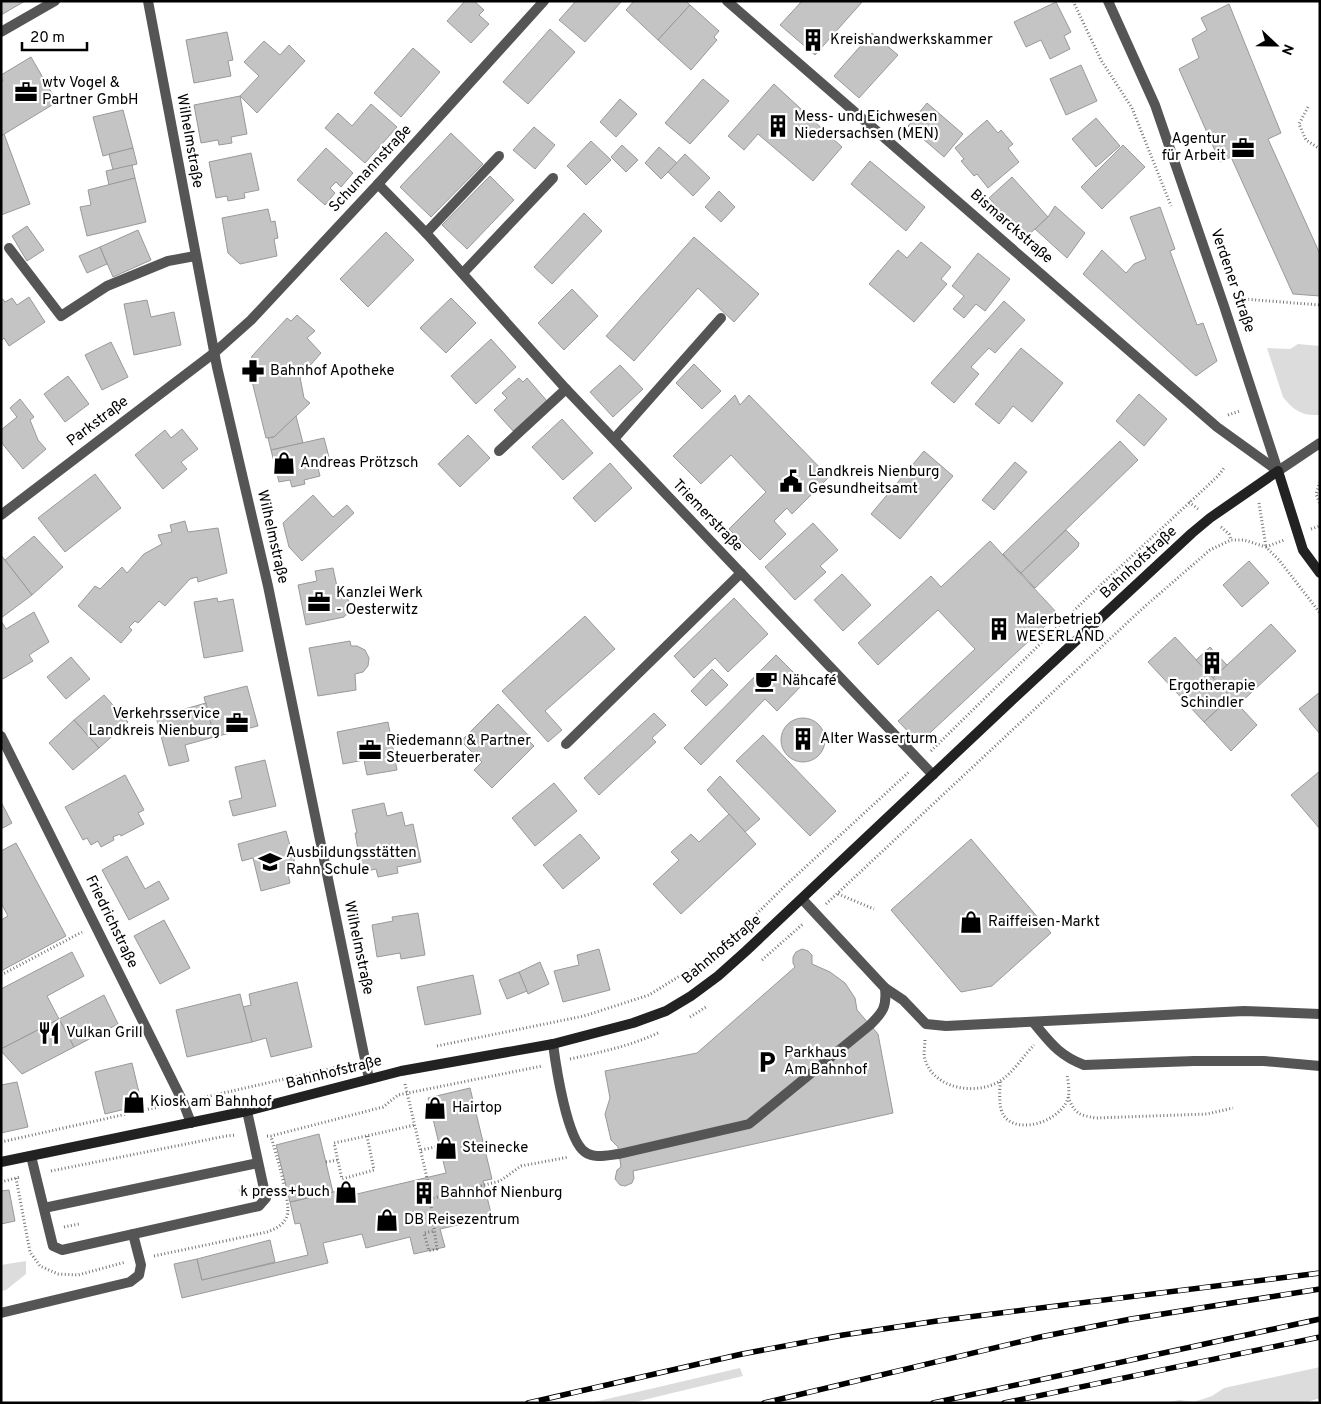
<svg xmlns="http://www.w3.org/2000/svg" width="1321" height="1404" viewBox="0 0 1321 1404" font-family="Overpass,sans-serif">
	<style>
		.green { fill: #dcdcdc }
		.building { fill: #c4c4c4; stroke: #999 }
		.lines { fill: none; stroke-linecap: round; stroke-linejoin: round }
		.path { stroke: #777; stroke-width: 3; stroke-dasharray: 1 2.5; stroke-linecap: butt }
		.service { stroke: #555; stroke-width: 10 }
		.minor { stroke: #555; stroke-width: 10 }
		.tertiary { stroke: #555; stroke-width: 10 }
		.secondary { stroke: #222; stroke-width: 10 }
		.rail-casing { stroke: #000; stroke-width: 5.5 }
		.rail { stroke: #fff; stroke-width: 4; stroke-dasharray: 11; stroke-linecap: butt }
		.labels { text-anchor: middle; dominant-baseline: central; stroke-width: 4.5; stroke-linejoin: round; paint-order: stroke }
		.poi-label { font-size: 15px; fill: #000; stroke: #fff; text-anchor: start }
		.street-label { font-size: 15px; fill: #000; stroke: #fff }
	</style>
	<rect width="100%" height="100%" fill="#fff"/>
	<!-- green -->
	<g class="green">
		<path d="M1298 344 1320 346V415H1318C1302 416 1293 410 1283 397L1267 348 1290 349Z"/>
		<path d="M26 1261V1274L6 1290 1 1291V1265Z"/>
		<path d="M1320 1367V1398L1304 1403H1167L1179 1400 1194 1402 1212 1396 1224 1388Z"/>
		<path d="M740 1368 743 1376 631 1403H590Z"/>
	</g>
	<!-- building -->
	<g class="building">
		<path d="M1 1H25L1 15Z"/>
		<path d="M465 1H474L484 10 479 15 489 24 471 43 447 21Z"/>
		<path d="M576 1H622L585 42 559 20Z"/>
		<path d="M634 1H686L690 5 658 40 626 10Z"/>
		<path d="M802 1H863L815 55 780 25Z"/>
		<path d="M1056 2 1071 32 1064 36 1070 49 1050 59 1041 40 1026 47 1014 22Z"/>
		<path d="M1229 4 1281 133 1268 139 1320 254V296L1293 294 1231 157 1220 162 1179 69 1199 58 1192 39 1207 30 1201 18Z"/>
		<path d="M690 5 719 31 714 37 717 40 691 70 658 40Z"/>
		<path d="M550 29 575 52 528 104 503 82Z"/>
		<path d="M227 32 233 60 228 61 231 76 194 83 186 40Z"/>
		<path d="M872 33 898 55 859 98 834 76Z"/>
		<path d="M264 41 280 55 289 45 305 61 257 113 240 96 259 76 244 62Z"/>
		<path d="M413 48 440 72 401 117 374 93Z"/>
		<path d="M31 57 57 102 1 136V82L3 81 1 75Z"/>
		<path d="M1081 65 1097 101 1066 115 1050 79Z"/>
		<path d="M703 79 729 101 690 144 665 123Z"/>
		<path d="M774 84 842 147 813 181 758 134 744 150 728 136Z"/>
		<path d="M240 96 247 134 231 137 232 143 219 145 218 140 201 143 194 105Z"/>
		<path d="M620 99 637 114 616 137 600 122Z"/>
		<path d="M927 103 963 134 944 157 908 126Z"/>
		<path d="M371 104 397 127 365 163 325 128 338 113 352 126Z"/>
		<path d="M123 110 133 148 103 156 93 117Z"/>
		<path d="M1096 118 1120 146 1096 167 1072 139Z"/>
		<path d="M987 120 998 133 1001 130 1013 144 1008 148 1019 162 988 188 977 174 974 176 961 161 964 159 955 148Z"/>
		<path d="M534 127 555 145 535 169 513 150Z"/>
		<path d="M451 133 483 164 431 217 400 187Z"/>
		<path d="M4 134 30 204 1 215V136Z"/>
		<path d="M591 141 611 160 586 185 567 166Z"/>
		<path d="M622 145 638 160 626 172 611 157Z"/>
		<path d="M1123 145 1145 167 1102 209 1081 187Z"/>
		<path d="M659 147 677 163 661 179 645 163Z"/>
		<path d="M133 148 137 164 113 170 109 154Z"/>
		<path d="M326 148 353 173 341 187 336 182 330 188 335 193 325 205 297 180Z"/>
		<path d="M251 153 259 190 244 193 245 198 228 201 227 196 216 198 209 162Z"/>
		<path d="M685 154 710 178 693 196 668 172Z"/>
		<path d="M870 161 925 207 906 231 851 184Z"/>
		<path d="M132 165 135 178 109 185 106 171Z"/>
		<path d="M490 176 514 200 467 249 442 225Z"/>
		<path d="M1012 177 1048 217 1025 238 989 198Z"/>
		<path d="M135 178 146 222 87 236 80 207 91 205 88 190Z"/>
		<path d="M719 191 735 207 721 222 705 207Z"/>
		<path d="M1055 206 1085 233 1067 258 1035 229 1048 217Z"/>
		<path d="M1160 207 1175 249 1170 251 1197 325 1203 323 1217 361 1196 376 1083 274 1102 250 1126 273 1134 264 1146 259 1130 217Z"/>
		<path d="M268 209 271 222 275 221 278 238 274 239 277 256 240 264 228 253 222 218Z"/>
		<path d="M584 213 602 231 552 284 534 267Z"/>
		<path d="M27 226 44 250 27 261 12 236Z"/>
		<path d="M138 230 151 260 113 277 100 247Z"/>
		<path d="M386 232 414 260 368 307 340 279Z"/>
		<path d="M694 237 759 294 734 322 698 288 634 361 606 336Z"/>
		<path d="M921 242 951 267 941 279 947 284 914 322 869 284 898 250 907 258Z"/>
		<path d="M100 247 107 264 87 273 79 256Z"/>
		<path d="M978 253 1010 279 985 311 976 304 964 318 953 309 964 296 952 286Z"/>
		<path d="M572 289 598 316 564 350 538 323Z"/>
		<path d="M1 297 5 302 12 298 17 305 29 297 45 322 9 346 4 338 1 341Z"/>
		<path d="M451 298 476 323 446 353 420 328Z"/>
		<path d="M147 300 151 317 174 312 181 345 134 355 124 304Z"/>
		<path d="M1004 301 1025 320 995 353 989 348 971 367 979 374 954 403 931 383Z"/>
		<path d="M297 315 315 331 307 338 321 353 300 377 304 398 310 403 274 437 266 438 249 369 252 356 287 318 291 321Z"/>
		<path d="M491 339 516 367 476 404 451 376Z"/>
		<path d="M111 342 128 377 102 390 85 355Z"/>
		<path d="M1021 348 1063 383 1032 422 1013 406 999 424 975 404Z"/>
		<path d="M694 364 721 391 702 409 676 383Z"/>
		<path d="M620 365 643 389 613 417 590 392Z"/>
		<path d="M68 376 89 404 65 422 44 394Z"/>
		<path d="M519 378 523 382 527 378 547 401 513 431 494 410 507 398 502 393Z"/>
		<path d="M1139 394 1167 419 1144 446 1116 421Z"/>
		<path d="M735 395 740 405 749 395 829 477 792 514 787 508 774 521 786 534 760 560 729 529 766 492 731 455 701 484 673 456Z"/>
		<path d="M20 399 34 417 30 420 38 440 46 449 23 469 1 442V430L17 417 10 408Z"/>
		<path d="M296 416 303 443 271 450 268 438 274 437Z"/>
		<path d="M562 419 593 453 563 480 532 447Z"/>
		<path d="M182 429 198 449 181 462 187 469 163 489 135 455 165 430 171 438Z"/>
		<path d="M468 435 490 458 460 487 438 464Z"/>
		<path d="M324 438 330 461 317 464 320 476 304 480 305 484 292 487 290 480 279 482 271 450Z"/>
		<path d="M1120 441 1138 460 1021 573 1003 554Z"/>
		<path d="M924 451 953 476 900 539 871 514Z"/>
		<path d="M1015 462 1027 472 994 510 982 500Z"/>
		<path d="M610 463 632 488 595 522 573 498Z"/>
		<path d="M95 474 121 508 65 552 38 518Z"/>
		<path d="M313 495 333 517 347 505 354 513 302 561 289 547 283 523Z"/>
		<path d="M185 521 188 532 218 528 227 573 198 582 197 577 190 579 165 606 159 601 138 623 135 621 129 627 132 630 121 643 78 606 95 586 100 589 122 567 127 573 144 554 162 544 158 535 172 532 170 525Z"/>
		<path d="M813 523 838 550 820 566 826 572 795 600 765 567Z"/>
		<path d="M1066 530 1079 543 1078 547 1035 588 1021 573Z"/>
		<path d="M34 536 63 567 32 595 5 560Z"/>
		<path d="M990 541 1058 614 919 743 898 721 975 649 938 610 878 665 858 643 931 576 941 587Z"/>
		<path d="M1 555 32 595 1 618Z"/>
		<path d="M1249 561 1269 583 1242 607 1223 585Z"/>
		<path d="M333 568 339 596 347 594 351 614 345 615 344 617 306 625 298 585 317 581 315 571Z"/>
		<path d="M842 574 871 605 843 631 814 600Z"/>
		<path d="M217 598 218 602 233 599 243 651 204 658 194 602Z"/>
		<path d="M734 598 768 634 728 672 715 658 694 678 674 656Z"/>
		<path d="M34 612 49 642 29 655 33 661 3 679 1 676V621L6 629Z"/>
		<path d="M585 616 615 649 545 711 562 730 548 742 502 691Z"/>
		<path d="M1271 624 1296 651 1238 705 1213 678Z"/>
		<path d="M1175 637 1231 697 1204 722 1148 662Z"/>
		<path d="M350 641 351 646H357L365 650 369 658 368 666 363 672 355 674 356 690 318 696 309 648Z"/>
		<path d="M1210 647 1227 665 1213 678 1196 660Z"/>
		<path d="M776 655 804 683 777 711 765 699 701 765 684 748Z"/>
		<path d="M71 657 90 679 66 699 47 677Z"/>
		<path d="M712 669 728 685 706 706 691 691Z"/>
		<path d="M247 686 258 726 214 737 204 697Z"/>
		<path d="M1320 692V734L1299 709Z"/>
		<path d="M104 695 128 722 99 748 74 720Z"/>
		<path d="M1231 697 1257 725 1231 751 1204 722Z"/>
		<path d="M206 703 214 737 185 745 189 761 169 766 156 717Z"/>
		<path d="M498 704 532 739 529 741 534 746 492 788 474 770 482 762 461 741Z"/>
		<path d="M654 713 666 725 652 738 656 742 599 795 584 778Z"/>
		<circle cx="803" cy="740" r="22"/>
		<path d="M74 720 99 748 73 770 49 743Z"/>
		<path d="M388 722 397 770 367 775 364 760 343 764 337 732Z"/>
		<path d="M763 735 836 811 810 836 736 761Z"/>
		<path d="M265 760 276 806 233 816 229 801 242 798 235 767Z"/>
		<path d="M1320 771V829L1291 795Z"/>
		<path d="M125 775 144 810 138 813 144 824 121 836 120 834 113 837 114 840 101 847 98 841 91 845 87 838 83 840 65 807Z"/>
		<path d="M720 776 760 819 745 832 707 790Z"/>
		<path d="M554 783 577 811 535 846 512 818Z"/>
		<path d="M1 802 12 823 1 829Z"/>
		<path d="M384 803 387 816 402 812 405 826 413 824 421 862 397 867 398 873 378 877 376 869 362 872 355 833H357L352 810Z"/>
		<path d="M729 814 756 844 681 914 653 884 679 860 671 852 691 834 699 842Z"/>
		<path d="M286 831 297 871 288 874 290 883 261 891 253 858 242 861 238 844Z"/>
		<path d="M580 834 600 858 563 889 543 865Z"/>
		<path d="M971 839 1051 933 992 986 961 992 891 910Z"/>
		<path d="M16 843 66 936 1 971V920L8 916 1 903V851Z"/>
		<path d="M127 856 145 889 159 881 169 899 129 920 102 870Z"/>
		<path d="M418 913 425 955 401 959 400 953 377 957 372 925 393 921 392 917Z"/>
		<path d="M164 920 190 968 160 984 134 936Z"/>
		<path d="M599 949 610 990 563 1002 554 971 579 965 577 955Z"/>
		<path d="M802 949 808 951 812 955V964L830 972 845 983 855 998 857 1010 878 1034 893 1113 633 1171 634 1178 632 1183 625 1186 620 1185 615 1179 617 1170 621 1167 618 1147 611 1140 605 1114 610 1098 605 1071 697 1053 795 967 793 963V957L796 952Z"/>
		<path d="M72 952 84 976 47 996 59 1019 1 1049V989Z"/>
		<path d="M540 962 549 984 528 994 519 972Z"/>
		<path d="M519 972 527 991 507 999 499 980Z"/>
		<path d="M473 975 481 1014 425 1025 417 987Z"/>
		<path d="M297 982 312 1047 271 1057 266 1038 252 1042 243 1007 251 1005 249 994Z"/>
		<path d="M240 994 252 1042 187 1057 176 1010Z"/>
		<path d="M104 995 118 1024 74 1047 59 1019Z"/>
		<path d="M59 1019 74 1047 22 1074 1 1051V1049Z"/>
		<path d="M132 1063 142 1105 105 1114 95 1072Z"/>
		<path d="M17 1082 28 1127 1 1133V1085Z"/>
		<path d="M470 1088 492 1179 483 1181 492 1217 440 1229 445 1247 414 1254 410 1237 366 1248 362 1234 323 1243 328 1263 182 1298 174 1264 197 1259 202 1280 308 1255 300 1223 295 1224 290 1202 355 1187 357 1194 446 1173 428 1098Z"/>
		<path d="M319 1134 333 1192 290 1202 276 1145Z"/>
		<path d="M9 1190 15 1221 1 1224V1191Z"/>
		<path d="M270 1240 275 1262 202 1280 197 1259Z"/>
	</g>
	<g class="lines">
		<!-- path -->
		<g class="path">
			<path d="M1073 1 1101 60 1132 108 1171 206"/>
			<path d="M1308 107 1299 124 1306 140 1320 149"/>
			<path d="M1238 301 1244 299 1320 305"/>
			<path d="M1228 415 1240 411"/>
			<path d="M1320 482 1316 494 1320 504"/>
			<path d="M1189 502 1198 509"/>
			<path d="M1259 503 1266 547"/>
			<path d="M1221 527 1229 534 1231 540"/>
			<path d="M1311 529 1320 526"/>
			<path d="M1266 547 1284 540"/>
			<path d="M931 751 1089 596 1218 476 1224 468"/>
			<path d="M838 894 874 909"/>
			<path d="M826 904 1143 608 1210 550 1231 540H1244L1266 547 1279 560 1320 613"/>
			<path d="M762 960 804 923"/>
			<path d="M1 975 82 932"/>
			<path d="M690 1017 706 1007"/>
			<path d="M925 1040C925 1046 923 1054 925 1059 933 1089 976 1096 1000 1081 1012 1074 1024 1055 1034 1045"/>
			<path d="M437 1046 584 1016 649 995 696 966 730 940 787 884 910 771"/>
			<path d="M570 1059C601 1052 631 1046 660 1032"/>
			<path d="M1000 1082C1000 1092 998 1107 1004 1116 1019 1136 1062 1120 1068 1098 1070 1091 1068 1081 1067 1074"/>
			<path d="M405 1084 427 1178 437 1249 429 1251 424 1233 434 1231"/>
			<path d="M1068 1097C1075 1114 1079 1115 1096 1118L1207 1114 1233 1108"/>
			<path d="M197 1099 350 1064"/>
			<path d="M267 1136H271L383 1107 398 1095 542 1066"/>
			<path d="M367 1136 374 1170 342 1179 334 1143 344 1141 415 1125"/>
			<path d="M1 1142 167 1105"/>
			<path d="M421 1150 440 1146"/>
			<path d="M326 1162 338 1160"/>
			<path d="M51 1171 226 1136 236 1135"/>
			<path d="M16 1178 30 1252 40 1266 58 1274 78 1275 126 1262"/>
			<path d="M1 1182 20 1177"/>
			<path d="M239 1191 248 1189"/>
			<path d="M430 1199 500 1181 521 1166 569 1157"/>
			<path d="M64 1227 79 1224"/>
			<path d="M154 1256 267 1232C275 1229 284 1225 287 1216 292 1205 275 1151 271 1136"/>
		</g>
		<!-- service -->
		<g class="service">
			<path d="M426 233 499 156"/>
			<path d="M9 248 61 316 107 286 168 261 195 256"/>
			<path d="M463 273 553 178"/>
			<path d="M614 439 721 318"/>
			<path d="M499 451 566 389"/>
			<path d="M566 744 741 573"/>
			<path d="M802 899 885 988 903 1000 926 1024 946 1026 1244 1011 1320 1014"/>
			<path d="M1033 1022C1050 1042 1058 1055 1084 1065L1194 1061H1264L1320 1066"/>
			<path d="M553 1044C556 1067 567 1140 585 1152 594 1159 608 1155 619 1154L749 1124 870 1025C883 1012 887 1007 885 988"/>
			<path d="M31 1156 53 1246 62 1250 259 1206 266 1198 247 1111"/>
			<path d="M44 1208 258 1163"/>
			<path d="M1 1313 130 1282 139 1275 141 1265 133 1234"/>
		</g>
		<!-- minor -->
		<g class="minor">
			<path d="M148 1 217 367 268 586 369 1079"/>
			<path d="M727 1 1217 427 1278 471 1320 443"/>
			<path d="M1 32 55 1"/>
			<path d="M378 184 426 233 566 389 933 775"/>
			<path d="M1 515 214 353 251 320 378 184 544 1"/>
			<path d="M1 736 183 1102 191 1123"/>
		</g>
		<!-- tertiary -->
		<path class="tertiary" d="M1108 1 1155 105 1224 306 1278 471"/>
		<!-- secondary -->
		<path class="secondary" d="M1 1162 247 1111 401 1071 553 1044 633 1023 666 1011 691 996 718 976 746 951 1011 701 1192 533 1210 518 1278 471 1303 550 1320 573"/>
		<defs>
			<g id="rail">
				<path d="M528 1403 742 1354 843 1335 937 1321 1320 1273"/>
				<path d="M764 1403 1040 1337 1131 1319 1320 1289"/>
				<path d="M933 1403 1320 1319"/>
				<path d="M1004 1403 1320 1337"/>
			</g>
		</defs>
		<!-- rail casing -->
		<use href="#rail" class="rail-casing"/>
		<!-- rail -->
		<use href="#rail" class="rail"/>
	</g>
	<!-- icons -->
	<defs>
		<symbol id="building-bare" viewBox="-9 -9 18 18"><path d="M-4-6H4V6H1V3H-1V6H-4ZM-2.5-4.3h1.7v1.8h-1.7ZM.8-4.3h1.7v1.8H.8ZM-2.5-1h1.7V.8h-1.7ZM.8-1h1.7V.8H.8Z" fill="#000" stroke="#fff" stroke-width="2.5" paint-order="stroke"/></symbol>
		<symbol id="office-bare" viewBox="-9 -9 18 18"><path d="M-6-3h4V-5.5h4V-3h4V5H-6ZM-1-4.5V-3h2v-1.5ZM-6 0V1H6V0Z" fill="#000" stroke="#fff" stroke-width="2.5" paint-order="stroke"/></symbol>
		<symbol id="pharmacy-bare" viewBox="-9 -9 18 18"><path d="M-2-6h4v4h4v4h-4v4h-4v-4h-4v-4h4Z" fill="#000" stroke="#fff" stroke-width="2.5" paint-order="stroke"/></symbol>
		<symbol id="shop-bare" viewBox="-9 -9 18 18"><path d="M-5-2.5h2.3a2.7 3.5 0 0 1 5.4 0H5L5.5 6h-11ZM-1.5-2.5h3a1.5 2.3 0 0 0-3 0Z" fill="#000" stroke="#fff" stroke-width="2.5" paint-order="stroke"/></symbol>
		<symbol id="civic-bare" viewBox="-9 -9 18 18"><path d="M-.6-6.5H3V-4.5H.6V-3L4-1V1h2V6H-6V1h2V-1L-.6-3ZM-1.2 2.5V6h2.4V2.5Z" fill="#000" stroke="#fff" stroke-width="2.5" paint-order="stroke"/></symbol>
		<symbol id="cafe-bare" viewBox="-9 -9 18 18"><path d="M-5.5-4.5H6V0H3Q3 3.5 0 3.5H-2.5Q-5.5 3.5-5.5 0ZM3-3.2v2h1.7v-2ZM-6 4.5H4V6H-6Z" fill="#000" stroke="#fff" stroke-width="2.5" paint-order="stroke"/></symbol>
		<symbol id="school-bare" viewBox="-9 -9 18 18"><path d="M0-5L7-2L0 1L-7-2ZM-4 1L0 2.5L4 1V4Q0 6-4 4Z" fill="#000" stroke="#fff" stroke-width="2.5" paint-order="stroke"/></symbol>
		<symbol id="restaurant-bare" viewBox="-9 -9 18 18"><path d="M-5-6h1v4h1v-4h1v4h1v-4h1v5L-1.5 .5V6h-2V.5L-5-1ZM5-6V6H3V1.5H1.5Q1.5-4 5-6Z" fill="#000" stroke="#fff" stroke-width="2.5" paint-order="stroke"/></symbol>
		<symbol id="parking-bare" viewBox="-9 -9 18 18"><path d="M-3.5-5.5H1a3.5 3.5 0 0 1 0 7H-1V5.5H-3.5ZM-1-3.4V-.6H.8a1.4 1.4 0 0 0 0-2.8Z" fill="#000" stroke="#fff" stroke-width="2.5" paint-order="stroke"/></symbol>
	</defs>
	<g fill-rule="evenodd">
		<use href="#building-bare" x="797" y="24" width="32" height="32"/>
		<use href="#office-bare" x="10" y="76" width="32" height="32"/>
		<use href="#building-bare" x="762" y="110" width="32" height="32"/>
		<use href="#office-bare" x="1227" y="132" width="32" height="32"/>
		<use href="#pharmacy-bare" x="237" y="355" width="32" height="32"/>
		<use href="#shop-bare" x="268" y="447" width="32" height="32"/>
		<use href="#civic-bare" x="775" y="465" width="32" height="32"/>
		<use href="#office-bare" x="303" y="586" width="32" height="32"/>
		<use href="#building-bare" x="983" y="613" width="32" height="32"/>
		<use href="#building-bare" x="1196" y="647" width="32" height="32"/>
		<use href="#cafe-bare" x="750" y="665" width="32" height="32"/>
		<use href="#office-bare" x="221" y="707" width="32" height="32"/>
		<use href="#building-bare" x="787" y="723" width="32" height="32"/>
		<use href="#office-bare" x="354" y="734" width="32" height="32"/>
		<use href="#school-bare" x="254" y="846" width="32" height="32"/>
		<use href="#shop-bare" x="955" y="906" width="32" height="32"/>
		<use href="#restaurant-bare" x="33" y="1017" width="32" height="32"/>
		<use href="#parking-bare" x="751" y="1046" width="32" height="32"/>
		<use href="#shop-bare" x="118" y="1086" width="32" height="32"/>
		<use href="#shop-bare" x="419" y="1092" width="32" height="32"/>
		<use href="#shop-bare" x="430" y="1132" width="32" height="32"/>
		<use href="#shop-bare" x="330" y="1176" width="32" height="32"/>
		<use href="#building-bare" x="408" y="1177" width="32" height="32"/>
		<use href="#shop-bare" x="371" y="1204" width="32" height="32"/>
	</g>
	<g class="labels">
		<!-- poi labels -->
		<g class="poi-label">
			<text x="830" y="40">Kreishandwerkskammer</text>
			<text x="42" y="83">wtv Vogel &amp;<tspan x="42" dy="17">Partner GmbH</tspan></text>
			<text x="794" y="117">Mess- und Eichwesen<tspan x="794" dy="17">Niedersachsen (MEN)</tspan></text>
			<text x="1226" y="139" text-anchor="end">Agentur<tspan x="1226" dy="17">für Arbeit</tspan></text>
			<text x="270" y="371">Bahnhof Apotheke</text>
			<text x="300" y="463">Andreas Prötzsch</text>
			<text x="808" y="472">Landkreis Nienburg<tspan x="808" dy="17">Gesundheitsamt</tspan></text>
			<text x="336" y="593">Kanzlei Werk<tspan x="336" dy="17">- Oesterwitz</tspan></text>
			<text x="1016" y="620">Malerbetrieb<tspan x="1016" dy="17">WESERLAND</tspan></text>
			<text x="782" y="681">Nähcafé</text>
			<text x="1212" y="686" text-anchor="middle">Ergotherapie<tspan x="1212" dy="17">Schindler</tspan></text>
			<text x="220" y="714" text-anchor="end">Verkehrsservice<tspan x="220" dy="17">Landkreis Nienburg</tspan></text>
			<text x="820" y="739">Alter Wasserturm</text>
			<text x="386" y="741">Riedemann &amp; Partner<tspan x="386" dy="17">Steuerberater</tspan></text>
			<text x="286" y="853">Ausbildungsstätten<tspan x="286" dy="17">Rahn Schule</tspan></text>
			<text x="988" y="922">Raiffeisen-Markt</text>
			<text x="66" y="1033">Vulkan Grill</text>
			<text x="784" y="1053">Parkhaus<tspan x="784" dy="17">Am Bahnhof</tspan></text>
			<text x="150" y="1102">Kiosk am Bahnhof</text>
			<text x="452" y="1108">Hairtop</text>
			<text x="462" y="1148">Steinecke</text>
			<text x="330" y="1192" text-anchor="end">k press+buch</text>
			<text x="440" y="1193">Bahnhof Nienburg</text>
			<text x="404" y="1220">DB Reisezentrum</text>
		</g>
		<!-- street labels -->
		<g class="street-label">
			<text transform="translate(189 141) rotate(80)">Wilhelmstraße</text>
			<text transform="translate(371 169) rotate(-47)">Schumannstraße</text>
			<text transform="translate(1011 227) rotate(41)">Bismarckstraße</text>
			<text transform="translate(1232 281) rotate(71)">Verdener Straße</text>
			<text transform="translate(98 422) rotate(-37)">Parkstraße</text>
			<text transform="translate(707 516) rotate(46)">Triemerstraße</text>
			<text transform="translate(272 537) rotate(77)">Wilhelmstraße</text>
			<text transform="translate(1139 563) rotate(-43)">Bahnhofstraße</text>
			<text transform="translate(111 922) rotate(64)">Friedrichstraße</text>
			<text transform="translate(358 948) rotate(78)">Wilhelmstraße</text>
			<text transform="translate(722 950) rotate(-40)">Bahnhofstraße</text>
			<text transform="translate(334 1073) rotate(-14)">Bahnhofstraße</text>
		</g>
	</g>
	<!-- border -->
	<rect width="1321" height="1404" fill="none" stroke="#000000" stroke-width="5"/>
	<!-- north arrow -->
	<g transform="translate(1276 45) rotate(112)" stroke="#ffffff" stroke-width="4" paint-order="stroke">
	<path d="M0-4L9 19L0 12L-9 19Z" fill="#000000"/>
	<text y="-8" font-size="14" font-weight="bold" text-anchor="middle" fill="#000000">N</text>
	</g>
	<!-- scale -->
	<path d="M22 42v8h65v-8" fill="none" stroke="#000000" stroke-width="2.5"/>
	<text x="30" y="42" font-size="15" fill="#000000" stroke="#ffffff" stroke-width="4" paint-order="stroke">20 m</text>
</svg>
